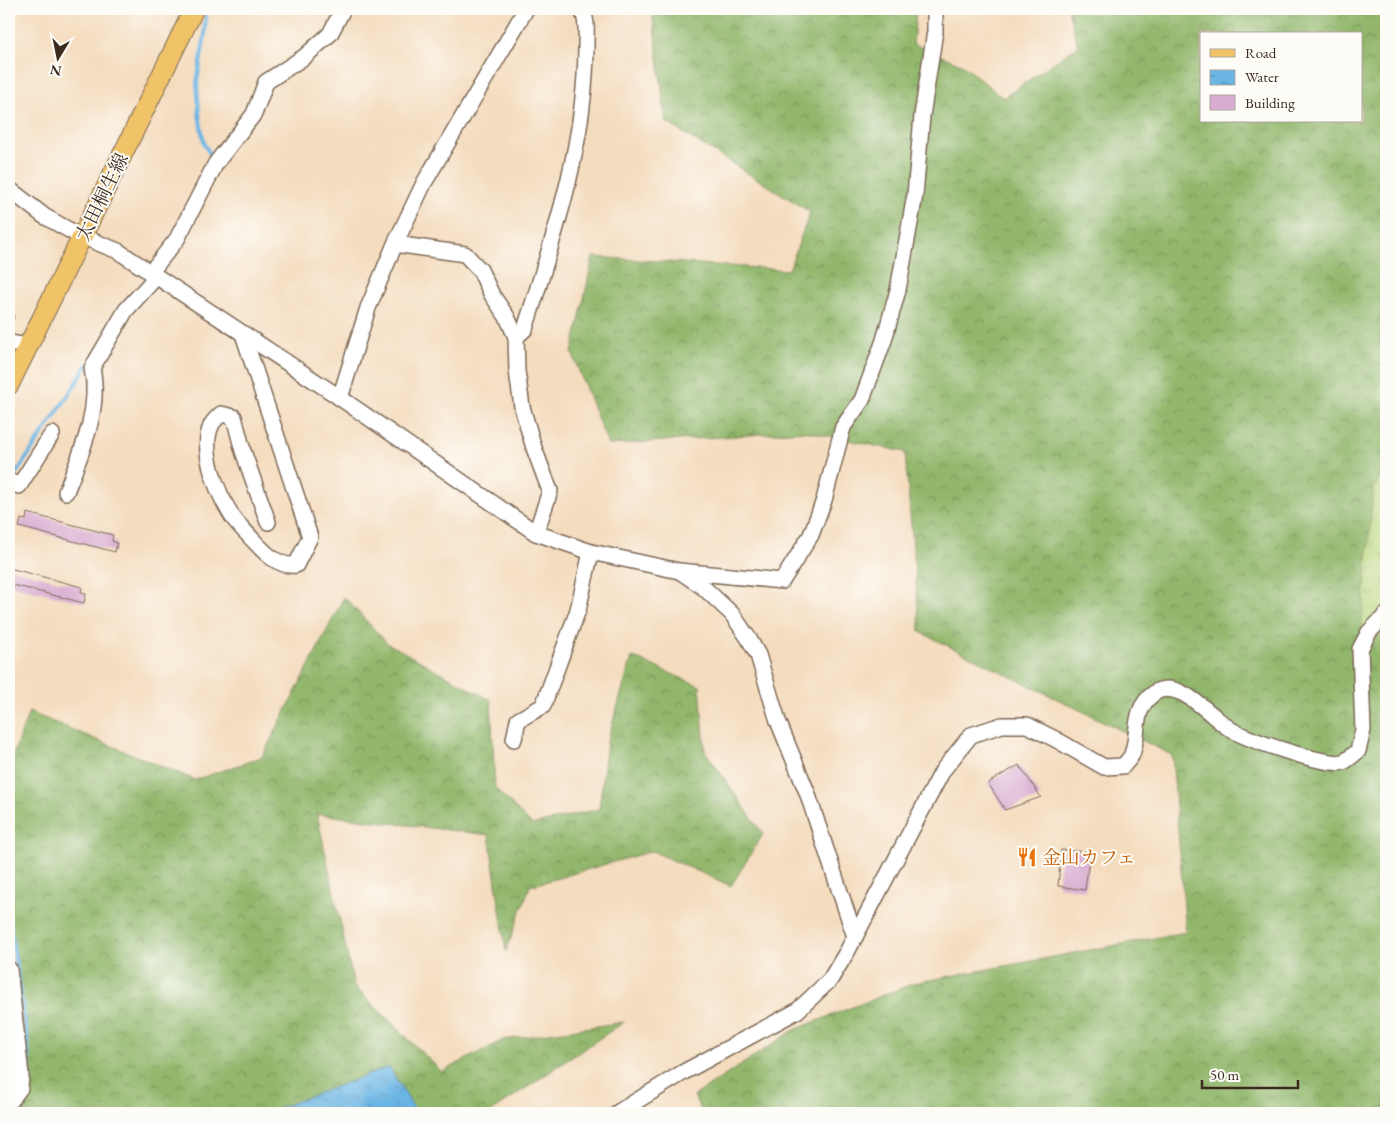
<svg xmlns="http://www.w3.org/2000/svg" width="1395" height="1122" viewBox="0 0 1395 1122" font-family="'EB Garamond','Noto Serif JP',serif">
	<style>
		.forest { fill: url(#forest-crowns); stroke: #667045; fill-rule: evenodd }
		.park { fill: url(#park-tufts); stroke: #7a804e }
		.water { fill: url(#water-ripples); stroke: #537081 }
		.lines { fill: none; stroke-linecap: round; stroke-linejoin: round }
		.stream { stroke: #6bb5e4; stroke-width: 4 }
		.building { fill: #d9add1 }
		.minor-casing { stroke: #7c6856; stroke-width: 18 }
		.major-casing { stroke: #7c6856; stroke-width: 21 }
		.minor { stroke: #fff; stroke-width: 15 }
		.major { stroke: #f1c369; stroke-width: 19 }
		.labels { text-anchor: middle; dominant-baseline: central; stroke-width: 4; stroke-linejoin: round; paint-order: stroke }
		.street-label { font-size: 19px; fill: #3b2a1e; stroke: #fdfcf7 }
		.food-label { font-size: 19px; fill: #c56008; stroke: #fdfcf7; text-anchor: start }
	</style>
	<defs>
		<pattern id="forest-crowns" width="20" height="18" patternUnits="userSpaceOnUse" patternTransform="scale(1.25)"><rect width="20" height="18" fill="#92b76c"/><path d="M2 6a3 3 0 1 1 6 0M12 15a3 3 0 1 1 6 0" fill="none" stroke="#789558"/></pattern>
		<pattern id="park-tufts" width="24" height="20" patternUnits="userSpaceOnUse" patternTransform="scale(1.25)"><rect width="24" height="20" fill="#b9d67d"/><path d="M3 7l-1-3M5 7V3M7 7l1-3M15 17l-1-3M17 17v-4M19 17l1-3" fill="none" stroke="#a0b86c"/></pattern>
		<pattern id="water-ripples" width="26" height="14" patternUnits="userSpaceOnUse" patternTransform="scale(1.25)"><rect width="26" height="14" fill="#6bb5e4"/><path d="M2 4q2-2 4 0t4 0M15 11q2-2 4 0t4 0" fill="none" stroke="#5993b8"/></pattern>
	</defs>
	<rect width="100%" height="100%" fill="#fdfcf7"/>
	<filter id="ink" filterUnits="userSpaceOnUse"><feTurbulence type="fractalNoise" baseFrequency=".02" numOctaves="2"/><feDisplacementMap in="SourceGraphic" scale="10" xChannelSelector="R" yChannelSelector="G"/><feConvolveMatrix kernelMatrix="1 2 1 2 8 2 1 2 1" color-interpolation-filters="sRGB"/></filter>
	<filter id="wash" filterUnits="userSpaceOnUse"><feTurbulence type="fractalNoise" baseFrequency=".0096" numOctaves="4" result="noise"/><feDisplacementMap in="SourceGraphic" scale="20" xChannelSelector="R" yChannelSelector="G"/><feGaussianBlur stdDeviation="1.12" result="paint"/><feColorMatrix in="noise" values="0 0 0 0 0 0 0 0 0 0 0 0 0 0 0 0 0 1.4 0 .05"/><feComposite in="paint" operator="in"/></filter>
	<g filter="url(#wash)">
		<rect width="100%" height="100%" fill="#f4dcbe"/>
		<!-- forest -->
		<g class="forest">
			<path d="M652 9H916L913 44 963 65 1003 98 1078 46 1068 9H1386V1113H702L694 1096 794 1030 914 983 1186 932 1172 755 920 632 905 452 805 431 608 445 572 353 593 257 789 270 810 212 666 122ZM1201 34H1361V121H1201Z"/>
			<path d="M344 597 387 643 491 700 495 788 532 825 599 809 607 742 632 657 700 686 705 751 763 834 731 886 652 851 530 886 506 951 489 835 317 814 354 986 442 1072 503 1040 624 1022 489 1113H9L29 1080 9 920V766L29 712 195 780 262 757Z"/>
		</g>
		<!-- park -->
		<path class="park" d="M1386 472V631L1360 649 1373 488Z"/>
		<!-- water -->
		<path class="water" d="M389 1067 417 1113H265Z"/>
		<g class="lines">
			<!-- stream -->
			<g class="stream">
				<path d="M206 9 205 34 197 82 199 114 204 144 214 160"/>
				<path d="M13 478 72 390 87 365"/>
				<path d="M9 919 28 1043 29 1080 26 1086"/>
			</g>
		</g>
		<g id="blocks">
			<!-- building -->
			<g class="building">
				<path d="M9 274H10L14 319 9 320Z"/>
				<path d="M27 513 113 535 112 541 117 543 115 552 19 527 21 519 26 520Z"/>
				<path d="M9 568 82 587 81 592 86 594 84 603 9 584Z"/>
				<path d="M1019 765 1041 797 1005 810 988 783Z"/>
				<path d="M1061 850 1090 852 1085 890 1058 886Z"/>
			</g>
		</g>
	</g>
	<g filter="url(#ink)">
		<use href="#blocks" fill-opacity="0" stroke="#7c6856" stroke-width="1"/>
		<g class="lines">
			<defs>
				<g id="minor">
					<path d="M9 189 44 216 76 234 118 251 333 393 536 533 591 552 679 571 782 581 811 535 824 500 843 427 862 400 884 340 898 290 915 195 922 116 935 31V9"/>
					<path d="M395 244 465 254 480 270 492 295 507 317 516 337"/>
					<path d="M150 273 177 239 216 163 254 114 266 82 304 57 330 34 343 9"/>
					<path d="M243 334 310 537 296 565C278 567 265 553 252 539 246 532 238 525 232 516 218 494 200 452 211 426 213 421 218 417 221 414L234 417 243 451 268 522"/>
					<path d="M9 343 28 346"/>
					<path d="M340 398 368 308 395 244 424 183 526 9"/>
					<path d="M9 481 19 486 52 434"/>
					<path d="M66 492C81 453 101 410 92 368L126 310 156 277"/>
					<path d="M536 533 550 491 534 448 522 407 517 371 516 337 525 329C554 237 586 143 586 46 586 34 588 18 581 9"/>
					<path d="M681 572 703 587 732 614 749 639 758 655 778 721 807 792 855 937"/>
					<path d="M514 739 518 720 543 706 578 610 591 552"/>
					<path d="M9 969 21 1075 20 1088 9 1103"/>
					<path d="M617 1113 684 1072 797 1011 830 980 848 950 943 770 971 735 1002 725H1027L1055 739 1104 767 1123 766C1126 762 1131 758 1132 754 1140 732 1132 710 1153 694 1177 675 1211 717 1230 729 1246 739 1327 767 1343 762 1348 760 1354 754 1358 751L1363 730 1360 649 1369 632 1386 615"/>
				</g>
				<path id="major" d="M9 385 194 9"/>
			</defs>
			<!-- minor casing -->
			<use href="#minor" class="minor-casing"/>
			<!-- major casing -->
			<use href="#major" class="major-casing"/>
			<!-- minor -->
			<use href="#minor" class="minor"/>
			<!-- major -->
			<use href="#major" class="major"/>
		</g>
	</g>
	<!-- icons -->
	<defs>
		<symbol id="restaurant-bare" viewBox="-9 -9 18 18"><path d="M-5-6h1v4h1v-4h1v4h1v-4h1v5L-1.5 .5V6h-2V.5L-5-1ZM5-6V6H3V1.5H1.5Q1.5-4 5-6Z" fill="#e8710a" stroke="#fdfcf7" stroke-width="2.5" paint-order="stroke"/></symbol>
	</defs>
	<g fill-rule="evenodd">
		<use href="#restaurant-bare" x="1013" y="843" width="28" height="28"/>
	</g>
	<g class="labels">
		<!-- street labels -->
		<g class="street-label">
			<text transform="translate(102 197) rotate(-64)">太田桐生線</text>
		</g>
		<!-- food labels -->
		<g class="food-label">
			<text x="1042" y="857">金山カフェ</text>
		</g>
	</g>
	<!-- margin -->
	<rect width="1395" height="1122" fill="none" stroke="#fdfcf7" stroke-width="30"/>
	<!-- legend -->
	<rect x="1200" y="32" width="162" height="90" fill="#fdfcf7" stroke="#afa8a0"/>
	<rect x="1210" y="49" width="25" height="8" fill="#f1c369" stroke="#afa8a0"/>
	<text x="1245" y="58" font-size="15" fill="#3b2a1e">Road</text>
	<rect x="1210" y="70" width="25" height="15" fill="url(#water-ripples)" stroke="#afa8a0"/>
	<text x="1245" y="82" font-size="15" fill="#3b2a1e">Water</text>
	<rect x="1210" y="95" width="25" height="15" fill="#d9add1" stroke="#afa8a0"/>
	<text x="1245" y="108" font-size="15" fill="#3b2a1e">Building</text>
	<!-- north arrow -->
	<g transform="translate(58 58) rotate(190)" stroke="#fdfcf7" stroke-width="4" paint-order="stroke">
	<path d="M0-4L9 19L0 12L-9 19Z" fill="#3b2a1e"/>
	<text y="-8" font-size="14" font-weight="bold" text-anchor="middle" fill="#3b2a1e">N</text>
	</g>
	<!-- scale -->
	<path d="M1202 1080v8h96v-8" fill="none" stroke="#3b2a1e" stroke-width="2.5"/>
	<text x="1210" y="1080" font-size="15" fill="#3b2a1e" stroke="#fdfcf7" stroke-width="4" paint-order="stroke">50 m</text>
</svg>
